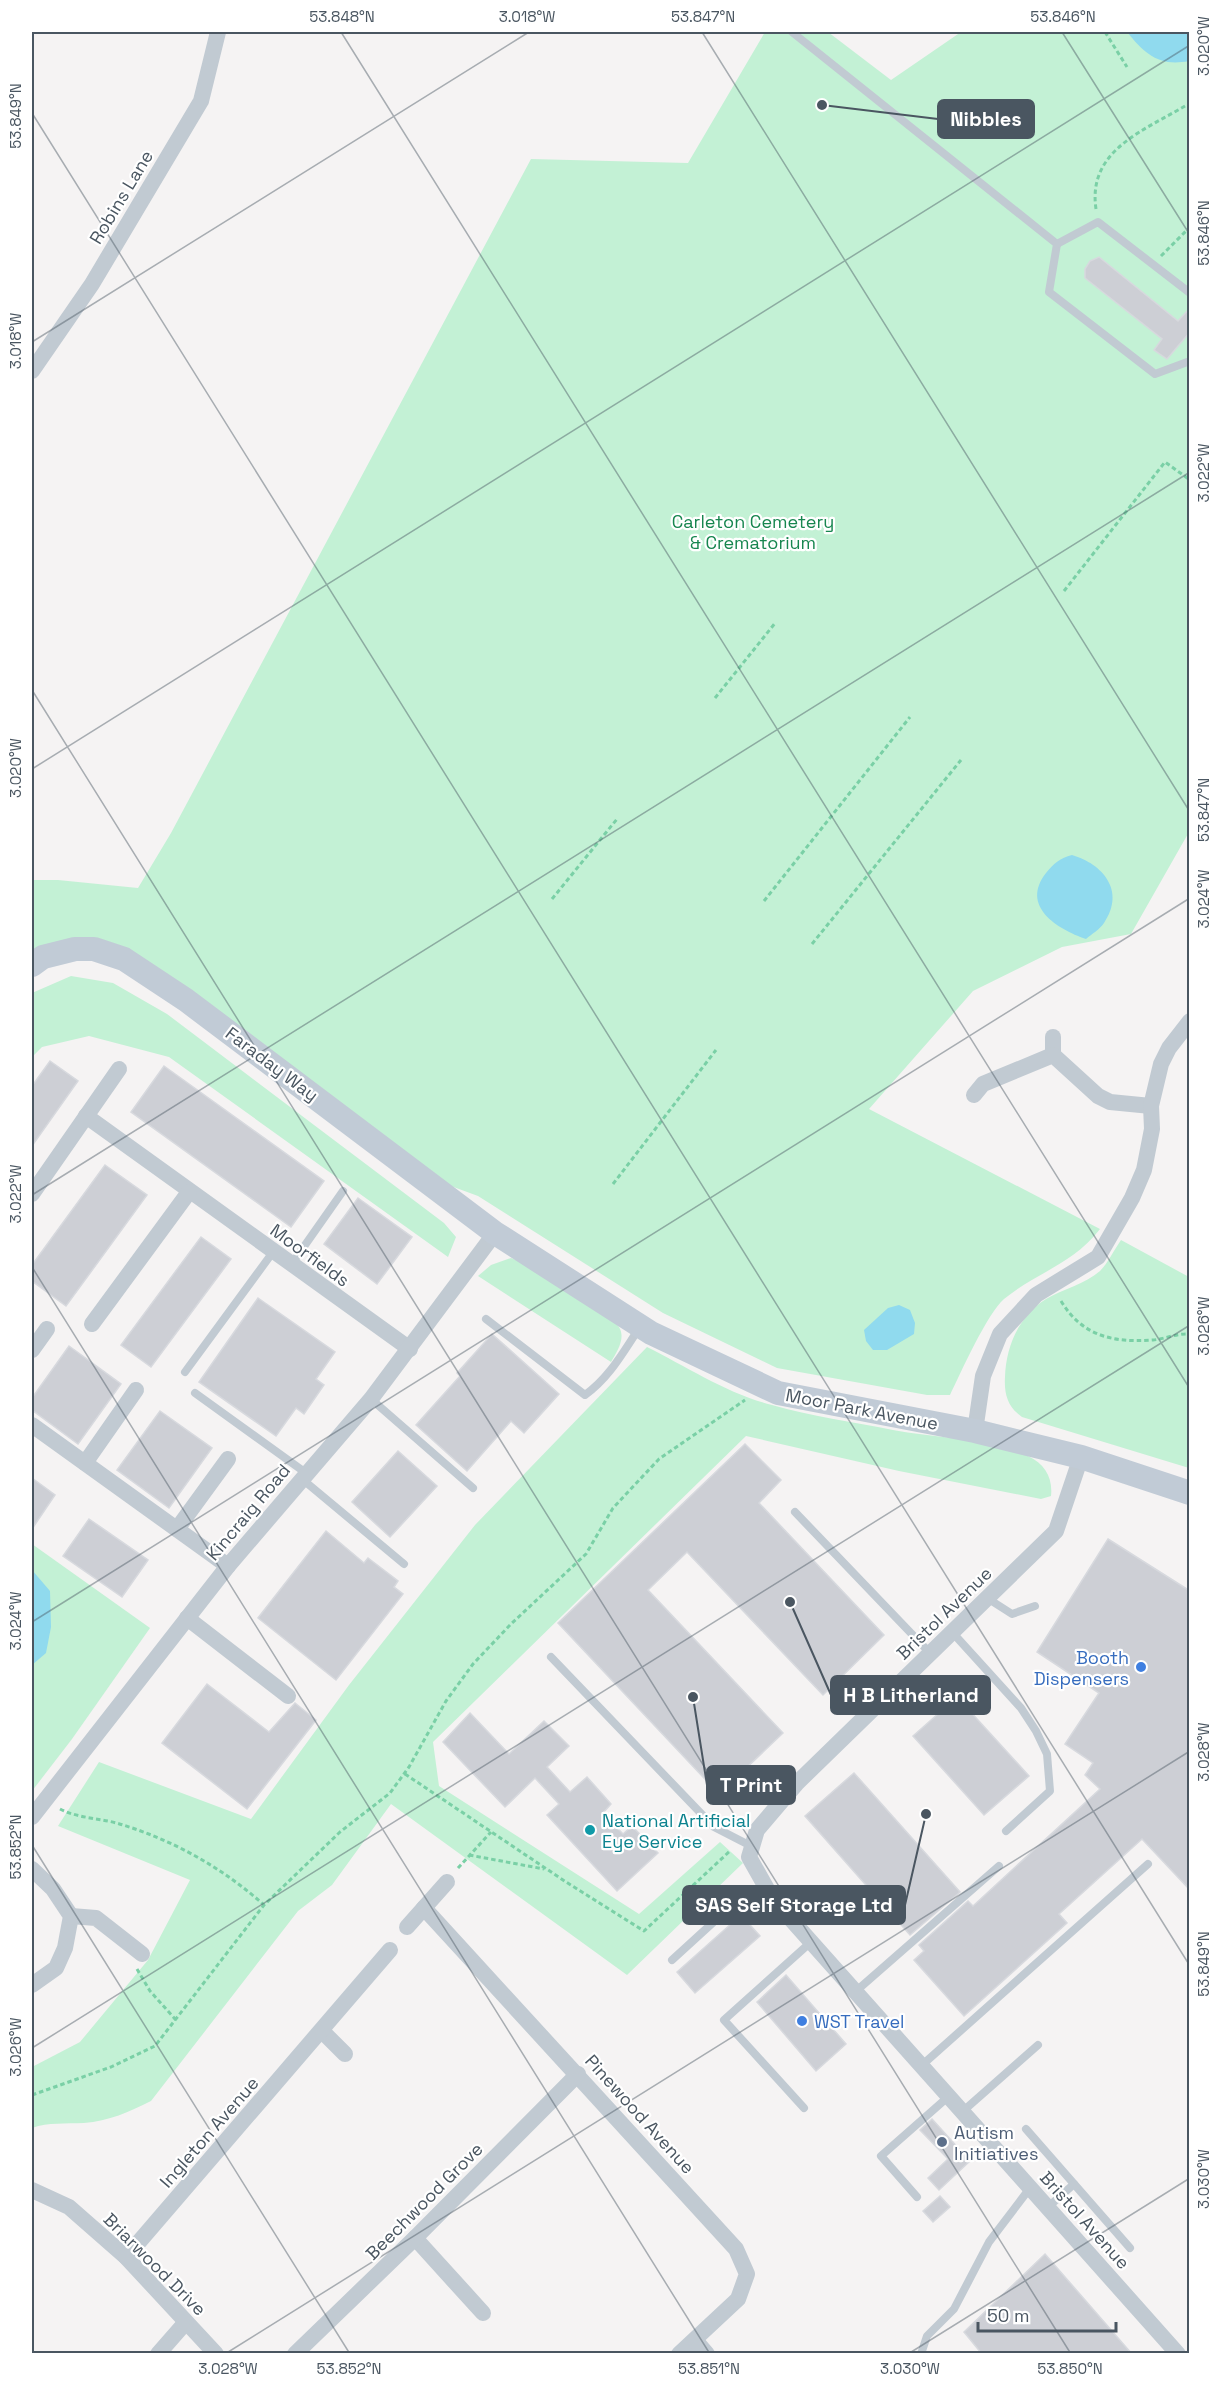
<svg xmlns="http://www.w3.org/2000/svg" width="1221" height="2385" viewBox="0 0 1221 2385" font-family="'Space Grotesk',sans-serif">
	<style>
		.green { fill: #c3f1d5 }
		.water { fill: #90daee }
		.building { fill: #cdcfd5; stroke: #d7d9de; stroke-width: 1.5 }
		.lines { fill: none; stroke-linecap: round; stroke-linejoin: round }
		.path { stroke: #7ad0a6; stroke-width: 3; stroke-dasharray: 4.5 3; stroke-linecap: butt }
		.lane { stroke: #c1cad2; stroke-width: 8 }
		.street { stroke: #c1cad2; stroke-width: 16 }
		.secondary { stroke: #c1cbd6; stroke-width: 24 }
		.ticks { fill: none; stroke: #4a5661; stroke-width: 1.5; stroke-opacity: 0.45 }
		.shop-dot { fill: #3f7fe0; stroke: #fff; stroke-width: 2 }
		.culture-dot { fill: #0f9aa8; stroke: #fff; stroke-width: 2 }
		.service-dot { fill: #5c6f8a; stroke: #fff; stroke-width: 2 }
		.labels { text-anchor: middle; dominant-baseline: central; stroke-width: 4.5; stroke-linejoin: round; paint-order: stroke }
		.street-label { font-size: 18px; fill: #4a5661; stroke: #fff }
		.park-label { font-size: 18px; fill: #17864f; stroke: #fff }
		.shop-label { font-size: 18px; fill: #366cbe; stroke: #fff; text-anchor: end }
		.culture-label { font-size: 18px; fill: #0d838f; stroke: #fff; text-anchor: start }
		.service-label { font-size: 18px; fill: #4e5e75; stroke: #fff; text-anchor: start }
		.leader { fill: none; stroke: #4a5661; stroke-width: 2 }
		.callout-dot { fill: #4a5661; stroke: #fff; stroke-width: 2 }
		.callout { fill: #4a5661; stroke: #4a5661; stroke-width: 2 }
		.callout-label { font-size: 20px; text-anchor: middle; font-weight: bold; fill: #fff }
		.neatline { fill: none; stroke: #4a5661; stroke-width: 2 }
		.ticks-label { font-size: 15px; text-anchor: middle; fill: #4a5661 }
	</style>
	<rect width="100%" height="100%" fill="#f5f3f3"/>
	<!-- green -->
	<g class="green">
		<path d="M765 32H828L891 80 961 32H1189V832L1131 934 1062 947 973 991 869 1109 1100 1229C1072 1265 1037 1272 1004 1299 987 1314 961 1372 950 1395H927L777 1368 663 1313 478 1196 421 1175 116 956 32 965V880H58L138 888 171 833 531 159 688 163Z"/>
		<path d="M71 976 113 983 167 1014 444 1223 456 1237 448 1257 169 1057 89 1036 42 1047 32 1057V993Z"/>
		<path d="M1121 1240 1189 1277V1468L1022 1417C1008 1407 1004 1395 1005 1377 1006 1346 1019 1316 1046 1299 1063 1289 1085 1284 1100 1271 1108 1263 1114 1250 1121 1240Z"/>
		<path d="M511 1258C533 1267 607 1308 619 1327 626 1338 617 1352 611 1362L478 1276 491 1265Z"/>
		<path d="M647 1347C687 1367 728 1394 772 1405 811 1416 853 1422 893 1430 934 1438 990 1438 1028 1456 1045 1464 1053 1478 1051 1496L1041 1499 899 1471 746 1436 433 1742 439 1786 639 1914 720 1842 743 1863 627 1975 391 1804 332 1885 298 1911 151 2101C129 2112 109 2121 84 2123 65 2124 49 2122 32 2128V2067L80 2042 148 1960 190 1880 58 1826 99 1762 251 1819 349 1685 475 1525Z"/>
		<path d="M32 1544 150 1628 72 1739 32 1791Z"/>
	</g>
	<!-- water -->
	<g class="water">
		<path d="M1127 32H1189V61C1159 67 1145 54 1127 32Z"/>
		<path d="M1072 855C1103 864 1126 891 1104 923 1100 929 1092 934 1086 939 1057 929 1020 906 1046 873 1054 863 1060 858 1072 855Z"/>
		<path d="M899 1305 910 1310 915 1323 914 1334 887 1350H873L866 1341 864 1330 888 1308Z"/>
		<path d="M32 1570 50 1591 51 1627 46 1653 32 1665Z"/>
	</g>
	<!-- building -->
	<g class="building">
		<path d="M1099 257 1178 321 1190 308V332L1167 359 1154 350 1162 339 1085 278V269L1090 261Z"/>
		<path d="M50 1061 78 1081 32 1146V1086Z"/>
		<path d="M164 1066 324 1181 291 1227 131 1112Z"/>
		<path d="M105 1165 147 1195 66 1306 32 1281V1265Z"/>
		<path d="M358 1198 412 1237 377 1284 324 1244Z"/>
		<path d="M201 1237 231 1259 151 1367 121 1345Z"/>
		<path d="M258 1298 335 1352 316 1379 324 1385 304 1414 296 1408 276 1436 199 1382Z"/>
		<path d="M492 1334 559 1394 524 1433 511 1421 467 1471 416 1425 460 1376 457 1373Z"/>
		<path d="M69 1346 121 1384 78 1444 32 1410V1398Z"/>
		<path d="M160 1411 212 1448 169 1508 117 1470Z"/>
		<path d="M745 1444 781 1480 759 1503 884 1635 823 1695 687 1552 648 1590 783 1733 719 1794 558 1623Z"/>
		<path d="M398 1451 437 1486 390 1537 352 1502Z"/>
		<path d="M32 1478 55 1495 32 1529Z"/>
		<path d="M89 1519 148 1560 122 1597 63 1556Z"/>
		<path d="M326 1531 364 1563 368 1558 398 1581 394 1587 403 1594 336 1680 258 1618Z"/>
		<path d="M1108 1539 1190 1591V1890L1142 1839 1059 1914 1067 1923 964 2016 914 1960 924 1951 919 1945 968 1901 973 1906 1100 1789 1085 1775 1093 1763 1065 1744 1099 1693 1037 1652Z"/>
		<path d="M207 1684 269 1732 295 1703 316 1720 247 1809 162 1743Z"/>
		<path d="M957 1697 1029 1776 984 1815 913 1736Z"/>
		<path d="M470 1713 509 1754 544 1721 569 1746 547 1767 570 1792 587 1777 611 1804 603 1813 623 1834 632 1826 658 1853 617 1891 547 1815 559 1804 535 1778 505 1807 443 1742Z"/>
		<path d="M854 1773 960 1892 910 1935 805 1816Z"/>
		<path d="M741 1915 760 1936 695 1993 677 1972Z"/>
		<path d="M786 1975 846 2044 816 2071 757 2002Z"/>
		<path d="M932 2119 970 2161 939 2190 928 2178 948 2159 920 2130Z"/>
		<path d="M940 2196 950 2207 933 2222 923 2211Z"/>
		<path d="M1045 2254 1132 2354H982L964 2332Z"/>
	</g>
	<g class="lines">
		<!-- path -->
		<g class="path">
			<path d="M1105 32 1127 67"/>
			<path d="M1096 209C1087 149 1146 130 1190 103"/>
			<path d="M1161 256 1190 227"/>
			<path d="M1064 591 1165 462 1190 480"/>
			<path d="M715 698 776 622"/>
			<path d="M552 899 617 819"/>
			<path d="M764 901 910 717"/>
			<path d="M812 944 961 760"/>
			<path d="M613 1184 716 1050"/>
			<path d="M1061 1301C1082 1336 1113 1343 1153 1340 1165 1339 1177 1333 1190 1334"/>
			<path d="M405 1774 566 1882 644 1931 731 1850"/>
			<path d="M60 1809C79 1819 103 1818 123 1825 175 1841 224 1869 264 1905"/>
			<path d="M469 1855 544 1869"/>
			<path d="M458 1868 491 1832"/>
			<path d="M137 1969 150 1991 176 2020"/>
			<path d="M32 2095 111 2067 155 2046 264 1905 340 1832 390 1793 409 1767 446 1701 473 1664 511 1624 586 1554 613 1508 659 1459 745 1400"/>
		</g>
		<!-- lane -->
		<g class="lane">
			<path d="M792 32 1057 244 1049 292 1155 374 1190 361"/>
			<path d="M1057 244 1098 222 1190 293"/>
			<path d="M291 1265 343 1191"/>
			<path d="M486 1319 585 1395C610 1377 623 1352 640 1327"/>
			<path d="M185 1372 273 1252"/>
			<path d="M195 1393 306 1473"/>
			<path d="M371 1399 473 1488"/>
			<path d="M302 1479 404 1564"/>
			<path d="M795 1512 930 1653"/>
			<path d="M987 1598 1012 1614 1035 1606"/>
			<path d="M952 1632 1021 1708 1036 1731 1047 1754 1050 1791 1006 1831"/>
			<path d="M551 1657 714 1827 751 1846"/>
			<path d="M672 1960 718 1918 738 1909 764 1888"/>
			<path d="M855 1992 999 1866"/>
			<path d="M921 2066 1148 1864"/>
			<path d="M804 2108 724 2020 811 1942"/>
			<path d="M962 2112 1038 2045"/>
			<path d="M1026 2129 1130 2248"/>
			<path d="M917 2197 881 2156 948 2097"/>
			<path d="M1047 2208 1074 2184"/>
			<path d="M921 2354 927 2336 954 2309 989 2242 1030 2188"/>
		</g>
		<!-- street -->
		<g class="street">
			<path d="M32 371 92 284 201 101 218 32"/>
			<path d="M1053 1055V1037"/>
			<path d="M974 1095 983 1084 1053 1055 1098 1096 1110 1102 1151 1106"/>
			<path d="M86 1116 410 1349"/>
			<path d="M32 1194 119 1069"/>
			<path d="M92 1324 189 1192"/>
			<path d="M32 1350 47 1329"/>
			<path d="M32 1425 228 1566"/>
			<path d="M975 1431 983 1376 1000 1334 1036 1295 1098 1257 1132 1198 1144 1170 1152 1129 1151 1106 1161 1064 1169 1048 1190 1021"/>
			<path d="M1081 1457 1056 1531 797 1783 757 1830 749 1857 772 1898 1178 2354"/>
			<path d="M85 1463 136 1390"/>
			<path d="M177 1529 228 1459"/>
			<path d="M187 1618 288 1696"/>
			<path d="M32 1817 228 1566 371 1399 495 1233"/>
			<path d="M32 1869 53 1889 71 1916 65 1948 56 1968 32 1985"/>
			<path d="M424 1908 736 2249 747 2274 738 2299 679 2354"/>
			<path d="M71 1916 96 1918 142 1954"/>
			<path d="M407 1927 447 1882"/>
			<path d="M322 2031 345 2054"/>
			<path d="M32 2190 69 2207 126 2257 216 2354"/>
			<path d="M415 2238 483 2313"/>
			<path d="M126 2257 390 1950"/>
			<path d="M695 2340 707 2354"/>
			<path d="M158 2354 186 2322"/>
			<path d="M295 2354 415 2238 578 2074"/>
		</g>
		<!-- secondary -->
		<path class="secondary" d="M32 965 43 957 75 949H94L124 959 186 1000 495 1233 651 1333 778 1393 975 1431 1081 1457 1190 1493"/>
	</g>
	<!-- ticks -->
	<path class="ticks" d="M341 32 1190 1389M702 32 1190 812M1062 32 1190 235M32 113 1190 1966M32 342 529 32M32 690 1071 2354M32 769 1190 45M32 1195 1190 472M32 1267 710 2354M32 1622 1190 898M32 1845 350 2354M32 2048 1190 1325M225 2354 1190 1751M908 2354 1190 2178"/>
	<!-- markers -->
	<g class="shop-dot">
		<circle cx="1141" cy="1667" r="6"/>
		<circle cx="802" cy="2021" r="6"/>
	</g>
	<circle class="culture-dot" cx="590" cy="1830" r="6"/>
	<circle class="service-dot" cx="942" cy="2142" r="6"/>
	<g class="labels">
		<!-- street labels -->
		<g class="street-label">
			<text transform="translate(121 197) rotate(-59)">Robins Lane</text>
			<text transform="translate(272 1064) rotate(37)">Faraday Way</text>
			<text transform="translate(310 1255) rotate(36)">Moorfields</text>
			<text transform="translate(862 1409) rotate(11)">Moor Park Avenue</text>
			<text transform="translate(248 1512) rotate(-50)">Kincraig Road</text>
			<text transform="translate(944 1613) rotate(-44)">Bristol Avenue</text>
			<text transform="translate(640 2114) rotate(48)">Pinewood Avenue</text>
			<text transform="translate(209 2132) rotate(-49)">Ingleton Avenue</text>
			<text transform="translate(424 2201) rotate(-45)">Beechwood Grove</text>
			<text transform="translate(1085 2220) rotate(48)">Bristol Avenue</text>
			<text transform="translate(155 2264) rotate(45)">Briarwood Drive</text>
		</g>
		<!-- park labels -->
		<g class="park-label">
			<text x="753" y="521">Carleton Cemetery<tspan x="753" dy="21">&amp; Crematorium</tspan></text>
		</g>
		<!-- shop labels -->
		<g class="shop-label">
			<text x="1129" y="1657">Booth<tspan x="1129" dy="21">Dispensers</tspan></text>
			<text x="814" y="2021" text-anchor="start">WST Travel</text>
		</g>
		<!-- culture labels -->
		<g class="culture-label">
			<text x="602" y="1820">National Artificial<tspan x="602" dy="21">Eye Service</tspan></text>
		</g>
		<!-- service labels -->
		<g class="service-label">
			<text x="954" y="2132">Autism<tspan x="954" dy="21">Initiatives</tspan></text>
		</g>
	</g>
	<!-- callouts -->
	<path class="leader" d="M822 105L938 119M790 1602L831 1695M693 1697L707 1785M926 1814L905 1905"/>
	<g class="callout-dot">
		<circle cx="822" cy="105" r="6"/>
		<circle cx="790" cy="1602" r="6"/>
		<circle cx="693" cy="1697" r="6"/>
		<circle cx="926" cy="1814" r="6"/>
	</g>
	<g class="callout">
		<rect x="938" y="100" width="96" height="38" rx="6"/>
		<rect x="831" y="1676" width="159" height="38" rx="6"/>
		<rect x="707" y="1766" width="88" height="38" rx="6"/>
		<rect x="683" y="1886" width="222" height="38" rx="6"/>
	</g>
	<g class="callout-label">
		<text x="986" y="126">Nibbles</text>
		<text x="911" y="1702">H B Litherland</text>
		<text x="751" y="1792">T Print</text>
		<text x="794" y="1912">SAS Self Storage Ltd</text>
	</g>
	<!-- border -->
	<rect width="1221" height="2385" fill="none" stroke="#ffffff" stroke-width="66"/>
	<!-- scale -->
	<path d="M978 2322v9h138v-9" fill="none" stroke="#4a5661" stroke-width="3"/>
	<text x="987" y="2322" font-size="18" fill="#4a5661" stroke="#ffffff" stroke-width="4.5" paint-order="stroke">50 m</text>
	<rect x="33" y="33" width="1155" height="2319" class="neatline"/>
	<g class="ticks-label">
		<text x="342" y="22">53.848°N</text>
		<text x="527" y="22">3.018°W</text>
		<text x="703" y="22">53.847°N</text>
		<text x="1063" y="22">53.846°N</text>
		<text transform="translate(1204 46) rotate(-90)" y="5">3.020°W</text>
		<text transform="translate(16 116) rotate(-90)" y="5">53.849°N</text>
		<text transform="translate(1204 233) rotate(-90)" y="5">53.846°N</text>
		<text transform="translate(16 341) rotate(-90)" y="5">3.018°W</text>
		<text transform="translate(1204 473) rotate(-90)" y="5">3.022°W</text>
		<text transform="translate(16 768) rotate(-90)" y="5">3.020°W</text>
		<text transform="translate(1204 810) rotate(-90)" y="5">53.847°N</text>
		<text transform="translate(1204 899) rotate(-90)" y="5">3.024°W</text>
		<text transform="translate(16 1194) rotate(-90)" y="5">3.022°W</text>
		<text transform="translate(1204 1326) rotate(-90)" y="5">3.026°W</text>
		<text transform="translate(16 1621) rotate(-90)" y="5">3.024°W</text>
		<text transform="translate(1204 1752) rotate(-90)" y="5">3.028°W</text>
		<text transform="translate(16 1847) rotate(-90)" y="5">53.852°N</text>
		<text transform="translate(1204 1964) rotate(-90)" y="5">53.849°N</text>
		<text transform="translate(16 2047) rotate(-90)" y="5">3.026°W</text>
		<text transform="translate(1204 2179) rotate(-90)" y="5">3.030°W</text>
		<text x="228" y="2374">3.028°W</text>
		<text x="349" y="2374">53.852°N</text>
		<text x="709" y="2374">53.851°N</text>
		<text x="910" y="2374">3.030°W</text>
		<text x="1070" y="2374">53.850°N</text>
	</g>
</svg>
